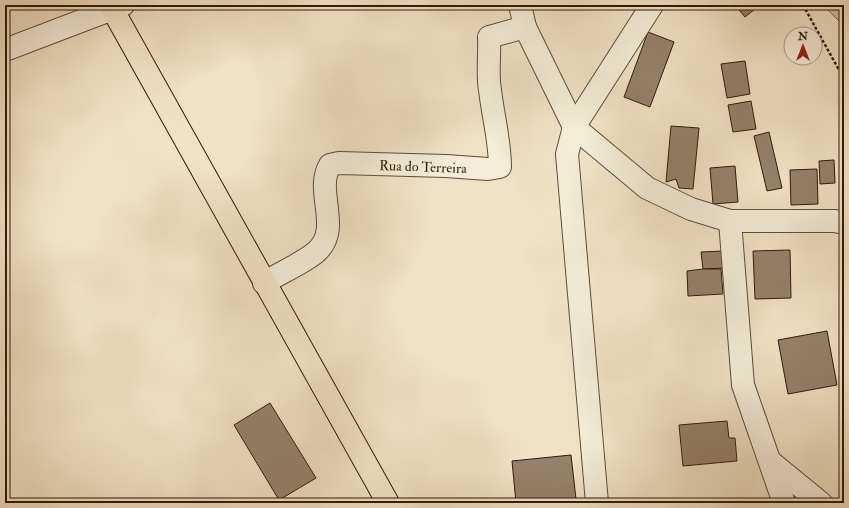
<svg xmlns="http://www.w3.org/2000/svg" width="849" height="508" viewBox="0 0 849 508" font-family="'IM FELL Double Pica',serif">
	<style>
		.green { fill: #cfc1a5; stroke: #806d57 }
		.building { fill: #94826b; stroke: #301909 }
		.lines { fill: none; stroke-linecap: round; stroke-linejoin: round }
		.minor-casing { stroke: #604c38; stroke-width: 24 }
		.major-casing { stroke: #301909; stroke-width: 24 }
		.path { stroke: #301909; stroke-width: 2.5; stroke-dasharray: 3 2; stroke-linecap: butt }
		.minor { stroke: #f5edd9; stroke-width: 22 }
		.major { stroke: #f0e3c5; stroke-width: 22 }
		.labels { text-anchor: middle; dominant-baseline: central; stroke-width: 4; stroke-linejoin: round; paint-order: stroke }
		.street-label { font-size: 14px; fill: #301909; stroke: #f5edd9 }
	</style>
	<rect width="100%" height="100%" fill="#f0e3c5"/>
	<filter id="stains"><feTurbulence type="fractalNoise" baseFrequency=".005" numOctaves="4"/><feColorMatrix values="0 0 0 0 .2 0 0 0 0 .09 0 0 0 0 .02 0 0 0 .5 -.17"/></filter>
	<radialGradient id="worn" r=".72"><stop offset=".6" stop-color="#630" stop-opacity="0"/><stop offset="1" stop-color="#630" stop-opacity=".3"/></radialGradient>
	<!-- green -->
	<path class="green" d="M824 5H844V26L825 7Z"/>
	<!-- building -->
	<g class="building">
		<path d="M735 5H760L745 17Z"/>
		<path d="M648 32 674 42 650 107 624 97Z"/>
		<path d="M745 61 750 94 727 98 721 64Z"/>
		<path d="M751 101 756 129 733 132 728 105Z"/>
		<path d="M671 126 699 128 693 189 679 188 676 179 666 182Z"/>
		<path d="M769 132 782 188 767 191 754 136Z"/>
		<path d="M834 160 835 183 820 184 819 161Z"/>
		<path d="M735 166 738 202 713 204 710 168Z"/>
		<path d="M817 169 818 204 791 205 790 170Z"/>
		<path d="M790 250 791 298 755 299 753 251Z"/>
		<path d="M723 251 724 268 703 269 701 252Z"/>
		<path d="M703 269H721L723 294 688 296 687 271Z"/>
		<path d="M827 331 837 385 788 394 778 340Z"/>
		<path d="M270 403 316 478 279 500 234 425Z"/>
		<path d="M727 421 729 438H735L737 461 683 466 679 425Z"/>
		<path d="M571 455 576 499 540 503H516L512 461Z"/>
	</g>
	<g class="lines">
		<defs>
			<g id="minor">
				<path d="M520 5 525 27 574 127 647 188 691 209 730 221H835L844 223"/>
				<path d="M5 50 123 5"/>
				<path d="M730 221 743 385 784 503"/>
				<path d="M264 283C278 274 305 262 316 252 343 229 314 191 330 165L339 163 446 166 488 169 500 167C500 141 493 116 490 90 487 73 490 55 489 37L525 27"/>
				<path d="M772 463 821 503"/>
				<path d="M597 503 567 154 574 127 652 5"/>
			</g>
			<path id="major" d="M110 5 388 503"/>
		</defs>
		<!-- minor casing -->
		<use href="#minor" class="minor-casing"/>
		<!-- major casing -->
		<use href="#major" class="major-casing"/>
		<!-- path -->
		<path class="path" d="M803 5 839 70 844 75"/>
		<!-- minor -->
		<use href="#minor" class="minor"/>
		<!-- major -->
		<use href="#major" class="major"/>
	</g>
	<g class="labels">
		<!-- street labels -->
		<g class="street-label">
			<text transform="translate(423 167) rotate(2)">Rua do Terreira</text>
		</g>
	</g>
	<!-- margin -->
	<rect width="849" height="508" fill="none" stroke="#f0e3c5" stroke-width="20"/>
	<rect x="6" y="6" width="837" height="496" fill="none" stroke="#301909" stroke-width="2"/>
	<rect x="10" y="10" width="829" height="488" fill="none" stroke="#301909"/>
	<!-- north arrow -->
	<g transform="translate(803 46)"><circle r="19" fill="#f5edd9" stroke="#a69886"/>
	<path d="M0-3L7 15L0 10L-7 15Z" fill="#8f2418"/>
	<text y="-6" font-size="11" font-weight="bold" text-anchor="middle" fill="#301909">N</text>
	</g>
	<rect width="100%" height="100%" filter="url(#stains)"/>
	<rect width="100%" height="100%" fill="url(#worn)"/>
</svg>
